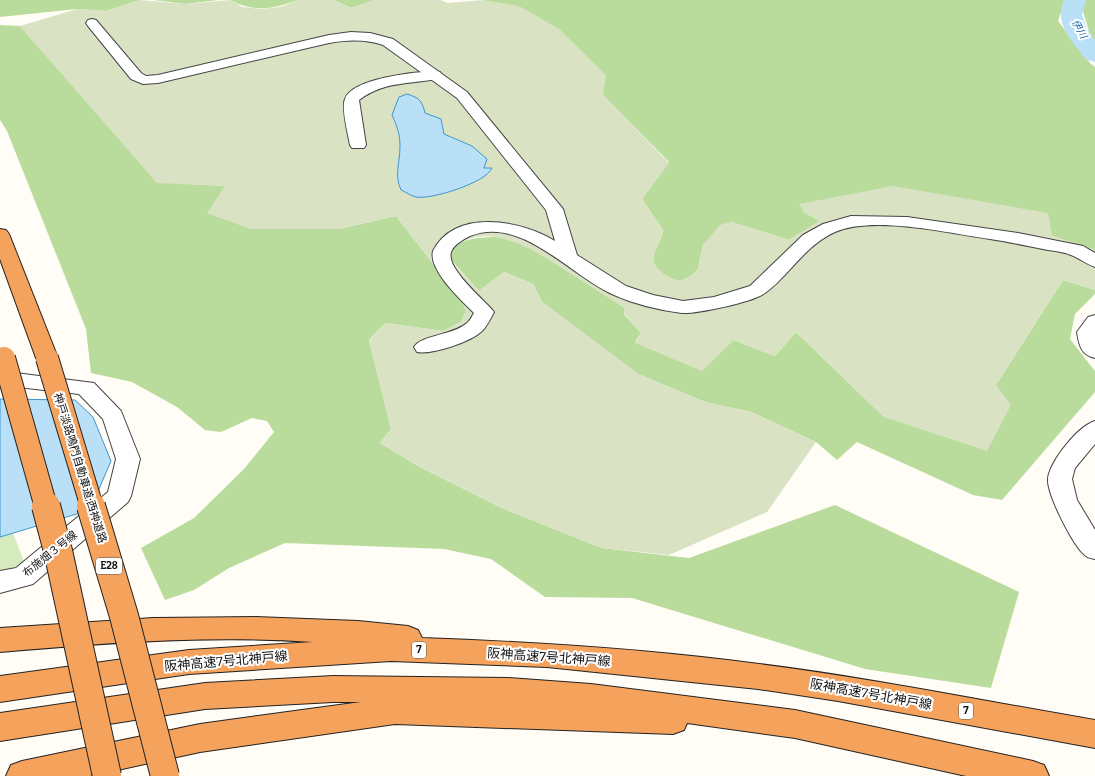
<svg xmlns="http://www.w3.org/2000/svg" width="1095" height="776" viewBox="0 0 1095 776" font-family="Bitter,'Noto Sans JP',serif">
	<style>
		.green { fill: #d5ebbd }
		.forest { fill: #b9dc9c }
		.cemetery { fill: #d9e3c4 }
		.water { fill: #b9e0f7; stroke: #3f96cf }
		.lines { fill: none; stroke-linecap: round; stroke-linejoin: round }
		.river { fill: #b9e0f7; fill-rule: evenodd }
		.minor-casing { stroke: #444; stroke-width: 2 }
		.tertiary-casing { stroke: #444; stroke-width: 2 }
		.motorway-casing { stroke: #222; stroke-width: 2 }
		.minor { fill: #fff; fill-rule: evenodd }
		.tertiary { fill: #fff; fill-rule: evenodd }
		.motorway { fill: #f5a25d; fill-rule: evenodd }
		.motorway-bridge-far1-casing { stroke: #222; stroke-width: 24; stroke-linecap: butt }
		.motorway-bridge-casing { stroke: #222; stroke-width: 30; stroke-linecap: butt }
		.motorway-bridge-far1 { stroke: #f5a25d; stroke-width: 22 }
		.motorway-bridge { stroke: #f5a25d; stroke-width: 28 }
		.labels { text-anchor: middle; dominant-baseline: central; stroke-width: 4; stroke-linejoin: round; paint-order: stroke }
		.far-water-label { font-size: 10px; font-style: italic; fill: #1768a6; stroke: #fff }
		.shield { fill: #fff; stroke: #585858; stroke-width: 1 }
		.shield-label { font-size: 10px; font-weight: bold; fill: #111 }
		.street-label { font-size: 11px; fill: #111; stroke: #fff }
		.near-street-label { font-size: 13px; fill: #111; stroke: #fff }
	</style>
	<rect width="100%" height="100%" fill="#fffdf5"/>
	<!-- green -->
	<path class="green" d="M13 533 25 564 0 571V537Z"/>
	<!-- forest -->
	<g class="forest">
		<path d="M0 0H140L106 11 77 9 0 17Z"/>
		<path d="M154 0H218L185 4Z"/>
		<path d="M230 0H298C273 9 255 13 230 0Z"/>
		<path d="M334 0H375L351 8Z"/>
		<path d="M483 0H1065L1058 21 1090 63 1095 67V250L1052 236 804 212 820 221 789 240 731 222 703 245 698 269 691 276 680 281C669 279 649 268 654 254 657 245 662 239 663 230L642 199 669 162 603 95Z"/>
		<path d="M1084 0H1095V40L1091 38 1082 8Z"/>
		<path d="M0 25 20 26 157 182 225 186 208 213 252 229H339L396 216 462 301 466 311 461 322 443 331 385 323 369 340 391 429 380 443 418 466 502 508 602 548 689 558 835 505 1019 592 991 688 865 669 632 598 545 597 491 559 444 549 285 543 229 568 194 590 165 600 141 548 194 518 244 469 274 432 267 421 252 418 221 432 205 430 177 407 132 382 91 373 86 329 7 131 0 120Z"/>
		<path d="M499 237 530 247 625 308 624 314 641 333 635 342 734 340 775 356 796 332 884 417 996 385 1063 280 1095 290V294L1075 314 1070 339 1095 371V392L1002 500 973 495 857 442 837 460 816 442 751 412 705 402 638 374 542 302 533 284 504 272 479 291 445 253C461 238 478 237 499 237Z"/>
	</g>
	<!-- cemetery -->
	<path class="cemetery" d="M140 0 185 4 230 0 243 7 261 9 280 7 298 0H334L351 8 375 0H440L448 3 483 0 519 6 559 29 606 75 603 95 669 163 642 199 663 230C662 239 657 245 654 254 649 268 669 279 680 281L691 276 698 269 703 245 720 225 731 222 789 240 819 221 804 212 799 204 893 186 1048 213 1052 236 1095 250V290L1063 280 996 385 1011 405 987 451 884 417 796 332 775 356 734 340 702 371 635 343 641 333 624 313 625 308C606 296 587 284 568 272 532 249 484 215 445 254L479 291 504 272 533 284 542 302 638 374 705 402 751 412 816 442 767 512 669 555 602 548 502 508 418 466 380 443 391 429 369 341 385 323 443 331 461 322 466 311 462 301 396 216 339 229H252L207 213 225 186 157 183 20 26 77 9 106 11Z"/>
	<!-- water -->
	<g class="water">
		<path d="M407 94C420 98 422 101 425 113L441 119 444 134 472 146 487 159 484 168H492C486 183 430 200 416 197 411 196 406 192 401 190 394 175 400 163 400 146 400 134 397 126 392 115L399 97Z"/>
		<path d="M0 399 75 400 93 417 111 461 90 510 0 537Z"/>
	</g>
	<g class="lines">
		<!-- river -->
		<path class="river" d="M1064 0H1086L1082 15 1087 29 1095 40V62L1087 60C1073 43 1053 23 1064 0Z"/>
		<defs>
			<g id="minor">
				<path d="M435 71 440 72 442 75 440 78C410 85 386 80 359 100L366 145 364 148H352L350 145C348 134 341 108 345 99 352 78 416 72 435 71Z"/>
				<path d="M0 371 94 383 121 411 140 459 131 496 128 502 33 584 0 593V571L16 568 108 492 116 459 103 419 79 394 0 385Z"/>
			</g>
			<g id="tertiary">
				<path d="M92 19 96 20 141 73 146 76 158 75 329 35 351 32 370 33 393 39 467 92 563 209 577 255 626 286 653 295 683 301 714 297 750 286 803 235 823 224 851 216 907 217 1018 233 1083 246 1095 253V267C1086 264 1079 258 1071 255 1064 252 1055 251 1048 250 1028 246 1009 242 990 239 948 233 873 215 835 232 804 246 790 275 765 293 753 302 696 314 682 313 659 310 634 304 614 295 570 276 522 215 470 236 464 239 455 244 452 250 442 266 485 300 494 312 491 318 487 326 482 331 471 342 431 355 417 352L414 347C421 335 454 335 467 323 470 321 472 316 474 313 461 300 428 270 433 251 455 208 521 220 555 241L546 210 457 98 383 45C364 39 348 40 329 43L158 83 143 84 131 79 88 26 86 23 88 20Z"/>
				<path d="M1095 315V358C1081 355 1079 345 1077 332L1088 317Z"/>
				<path d="M1095 421V444L1075 468 1072 479 1077 500 1095 530V559C1092 558 1088 558 1086 556 1074 548 1046 493 1048 478 1051 460 1078 426 1095 421Z"/>
			</g>
			<g id="motorway">
				<path d="M0 229 6 230 9 234 58 358 55 363 47 365 39 363 36 358 0 259Z"/>
				<path d="M256 617 358 621 408 626 418 630 422 638C535 642 647 649 759 664 871 678 983 701 1095 720V748L838 701 758 689 547 667 391 661 189 674 0 702V676L189 650 313 642C209 635 104 643 0 652V628L153 618Z"/>
				<path d="M333 676 509 678 591 684 795 710 1033 761 1044 765 1049 776H966L795 738 687 723 684 730 673 734 395 724 200 752 90 776H6L11 765 22 761 200 724 361 702H333L205 709 0 741V713L205 683Z"/>
			</g>
		</defs>
		<!-- minor casing -->
		<use href="#minor" class="minor-casing"/>
		<!-- tertiary casing -->
		<use href="#tertiary" class="tertiary-casing"/>
		<!-- motorway casing -->
		<use href="#motorway" class="motorway-casing"/>
		<!-- minor -->
		<use href="#minor" class="minor"/>
		<!-- tertiary -->
		<use href="#tertiary" class="tertiary"/>
		<!-- motorway -->
		<use href="#motorway" class="motorway"/>
		<defs>
			<g id="motorway-bridge-far1">
				<path d="M4 358 46 507"/>
				<path d="M47 358 92 507"/>
			</g>
			<g id="motorway-bridge">
				<path d="M46 506 58 551 107 776"/>
				<path d="M91 506 124 616 165 776"/>
			</g>
		</defs>
		<!-- motorway-bridge-far1 casing -->
		<use href="#motorway-bridge-far1" class="motorway-bridge-far1-casing"/>
		<!-- motorway-bridge casing -->
		<use href="#motorway-bridge" class="motorway-bridge-casing"/>
		<!-- motorway-bridge-far1 -->
		<use href="#motorway-bridge-far1" class="motorway-bridge-far1"/>
		<!-- motorway-bridge -->
		<use href="#motorway-bridge" class="motorway-bridge"/>
	</g>
	<g class="labels">
		<!-- far-water labels -->
		<g class="far-water-label">
			<text transform="translate(1079 29) rotate(61)">伊川</text>
		</g>
		<!-- shield labels -->
		<g class="shield">
			<rect x="96" y="558" width="26" height="16" rx="3"/>
			<rect x="412" y="642" width="14" height="16" rx="3"/>
			<rect x="959" y="703" width="14" height="16" rx="3"/>
		</g>
		<g class="shield-label">
			<text x="109" y="566">E28</text>
			<text x="419" y="650">7</text>
			<text x="966" y="711">7</text>
		</g>
		<!-- street labels -->
		<g class="street-label">
			<text transform="translate(80 468) rotate(73)">神戸淡路鳴門自動車道;西神道路</text>
			<text transform="translate(50 554) rotate(-39)">布施畑３号線</text>
		</g>
		<!-- near-street labels -->
		<g class="near-street-label">
			<text transform="translate(549 657) rotate(4)">阪神高速7号北神戸線</text>
			<text transform="translate(226 661) rotate(-5)">阪神高速7号北神戸線</text>
			<text transform="translate(871 694) rotate(10)">阪神高速7号北神戸線</text>
		</g>
	</g>
</svg>
